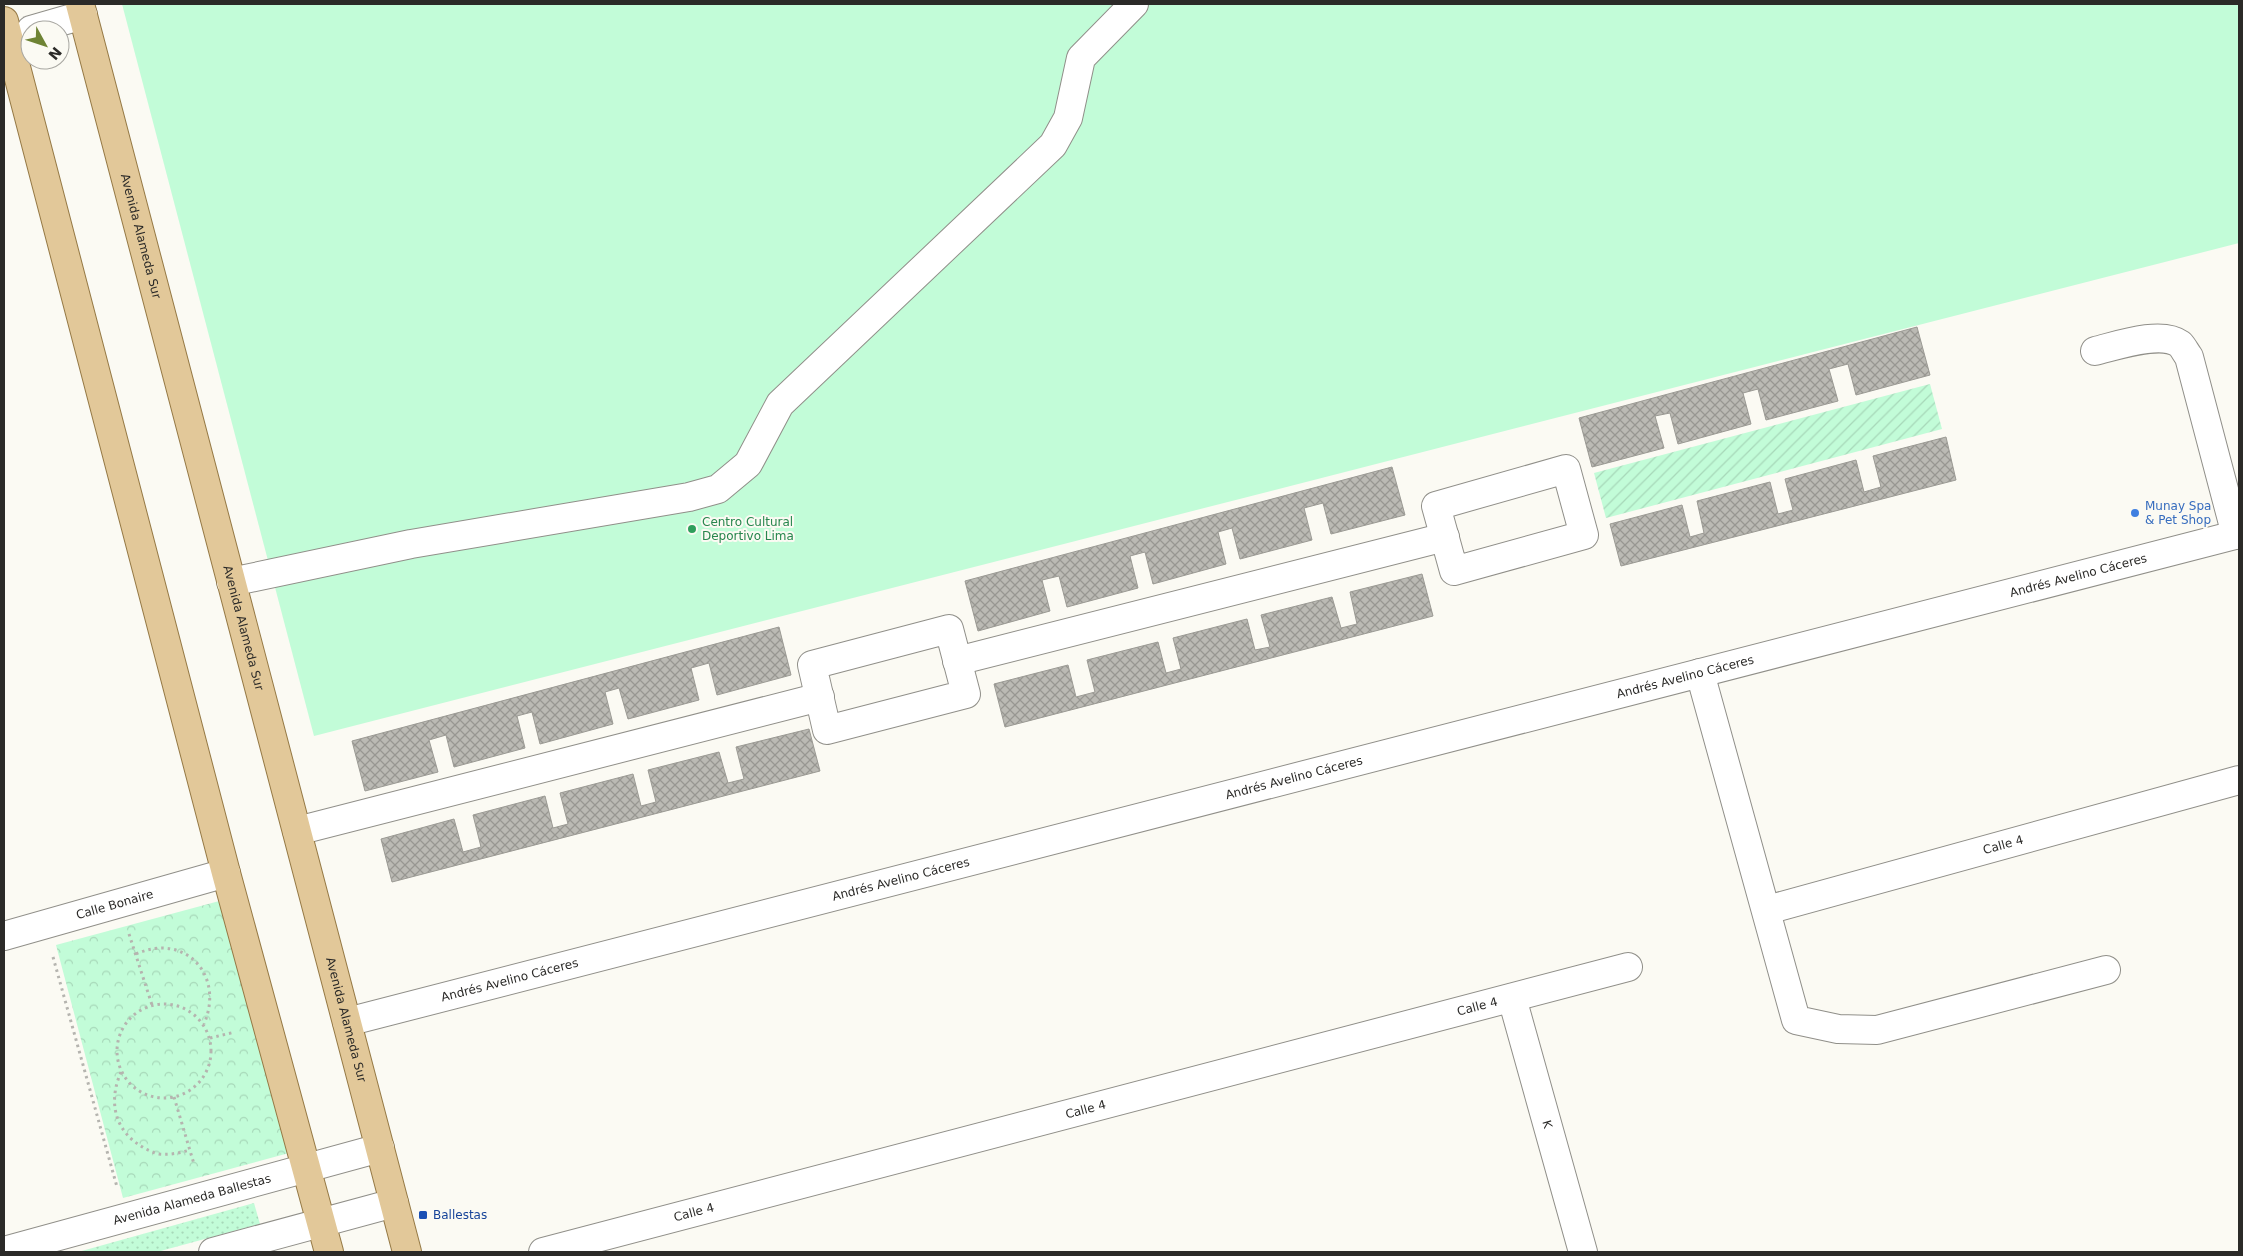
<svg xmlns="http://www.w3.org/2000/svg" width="2243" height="1256" viewBox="0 0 2243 1256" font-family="'DejaVu Sans',sans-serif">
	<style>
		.grass { fill: url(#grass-dots) }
		.park { fill: url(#park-crowns) }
		.garden { fill: url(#garden-furrows) }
		.pitch { fill: #c2fcd8 }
		.building { fill: url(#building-cross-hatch); stroke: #9b9a94 }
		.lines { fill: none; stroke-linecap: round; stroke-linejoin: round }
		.minor-casing { stroke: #908f89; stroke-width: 30 }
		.major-casing { stroke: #957945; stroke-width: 30 }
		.path { stroke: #b5b4af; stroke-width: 3; stroke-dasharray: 2.5 4; stroke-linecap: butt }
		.minor { stroke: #fff; stroke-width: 28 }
		.major { stroke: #e2c899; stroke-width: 28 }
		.shop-dot { fill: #3f7fe0; stroke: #fbfaf3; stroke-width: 2 }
		.leisure-dot { fill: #2e9e5b; stroke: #fbfaf3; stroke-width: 2 }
		.transit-dot { fill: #1a4fb4; stroke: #fbfaf3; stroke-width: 2 }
		.labels { text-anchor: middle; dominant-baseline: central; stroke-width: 4; stroke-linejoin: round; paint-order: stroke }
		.street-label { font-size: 12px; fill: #2b2a28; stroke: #fbfaf3 }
		.shop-label { font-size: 12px; fill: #366cbe; stroke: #fbfaf3; text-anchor: start }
		.leisure-label { font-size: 12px; fill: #27864d; stroke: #fbfaf3; text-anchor: start }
		.transit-label { font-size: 12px; fill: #164399; stroke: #fbfaf3; text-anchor: start }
	</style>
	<defs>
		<pattern id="grass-dots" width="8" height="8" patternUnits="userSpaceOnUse" patternTransform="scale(1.25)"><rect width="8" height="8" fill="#c2fcd8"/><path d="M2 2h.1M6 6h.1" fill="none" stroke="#a7d8b9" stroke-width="1.8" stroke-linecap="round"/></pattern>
		<pattern id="park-crowns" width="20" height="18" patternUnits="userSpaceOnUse" patternTransform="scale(1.25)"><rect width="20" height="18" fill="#c2fcd8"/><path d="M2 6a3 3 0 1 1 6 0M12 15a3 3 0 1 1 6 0" fill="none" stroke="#a7d8b9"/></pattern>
		<pattern id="garden-furrows" width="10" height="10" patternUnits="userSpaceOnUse" patternTransform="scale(1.25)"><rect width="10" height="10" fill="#c2fcd8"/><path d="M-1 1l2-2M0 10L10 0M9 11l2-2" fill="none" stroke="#a7d8b9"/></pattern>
		<pattern id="building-cross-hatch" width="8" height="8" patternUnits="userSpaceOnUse" patternTransform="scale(1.25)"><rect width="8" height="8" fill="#bbbab4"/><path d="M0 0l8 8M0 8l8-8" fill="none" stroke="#989792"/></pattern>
	</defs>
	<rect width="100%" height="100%" fill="#fbfaf3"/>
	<!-- grass -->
	<path class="grass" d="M254 1203 260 1224 157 1252H78Z"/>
	<!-- park -->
	<path class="park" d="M223 900 289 1153 123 1198 56 945Z"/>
	<!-- garden -->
	<path class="garden" d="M1930 384 1942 429 1606 518 1594 473Z"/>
	<!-- pitch -->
	<path class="pitch" d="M122 4H2239V243L314 736Z"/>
	<!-- building -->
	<g class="building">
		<path d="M1917 327 1930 375 1856 395 1848 364 1829 369 1838 401 1766 420 1758 389 1743 393 1751 424 1678 444 1670 413 1655 416 1664 448 1592 467 1579 418Z"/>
		<path d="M1946 437 1956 480 1621 566 1610 524 1682 505 1690 537 1704 533 1697 501 1770 482 1778 514 1793 510 1785 479 1856 460 1864 492 1881 487 1873 456Z"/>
		<path d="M1392 467 1405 515 1331 534 1323 503 1304 508 1312 540 1240 559 1232 528 1218 532 1226 564 1153 584 1145 552 1130 556 1138 588 1067 607 1059 576 1042 580 1050 611 978 631 965 581Z"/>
		<path d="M1422 574 1433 616 1005 727 994 684 1068 665 1076 697 1095 692 1087 660 1158 642 1166 673 1181 669 1173 638 1247 619 1255 650 1270 647 1261 615 1332 597 1341 628 1357 624 1350 592Z"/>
		<path d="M779 627 791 675 717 695 709 663 691 668 699 700 628 719 619 688 605 692 613 724 540 744 532 712 517 716 525 748 454 767 446 735 429 740 438 772 365 791 352 741Z"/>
		<path d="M809 729 820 771 392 882 381 839 454 819 463 852 481 847 473 815 545 796 553 828 568 824 560 793 633 774 641 806 656 802 648 770 719 752 728 783 744 779 736 747Z"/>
	</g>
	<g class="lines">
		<defs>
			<g id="minor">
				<path d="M31 30 83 15"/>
				<path d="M2095 351C2116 346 2161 330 2180 344 2183 347 2186 353 2189 357L2236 535"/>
				<path d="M1566 469 1584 535 1454 571 1436 506Z"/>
				<path d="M231 582 411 544 689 497 718 489 748 464 780 404 1053 145 1068 118 1081 58 1134 4"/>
				<path d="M949 629 966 694 827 730 812 665Z"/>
				<path d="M957 661 1445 537"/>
				<path d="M1700 673 1796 1020 1838 1029 1877 1030 2106 970"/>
				<path d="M297 831 820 697"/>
				<path id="s1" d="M1767 910 2239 780"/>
				<path id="s2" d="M4 936 226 873"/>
				<path id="s3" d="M1512 998 1583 1252"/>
				<path id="s4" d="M347 1022 2239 534"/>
				<path id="s5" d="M4 1251 380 1148"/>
				<path d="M213 1252 394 1203"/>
				<path id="s6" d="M543 1252 1628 967"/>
			</g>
			<g id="major">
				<path id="s7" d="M80 4 407 1252"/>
				<path d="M4 21 226 873 329 1252"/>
			</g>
		</defs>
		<!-- minor casing -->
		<use href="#minor" class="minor-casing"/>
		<!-- major casing -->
		<use href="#major" class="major-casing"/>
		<!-- path -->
		<g class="path">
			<path d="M129 934 152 1005"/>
			<path d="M136 954C185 932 225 975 204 1024"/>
			<path d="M53 957 117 1187"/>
			<circle cx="164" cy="1051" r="47"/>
			<path d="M210 1038 235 1032"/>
			<path d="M121 1072C110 1097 112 1124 135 1142 142 1147 150 1152 159 1154 170 1155 180 1153 190 1150"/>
			<path d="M174 1097 194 1164"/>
		</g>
		<!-- minor -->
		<use href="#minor" class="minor"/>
		<!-- major -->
		<use href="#major" class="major"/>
	</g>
	<!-- markers -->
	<circle class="shop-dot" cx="2135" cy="513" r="5"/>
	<circle class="leisure-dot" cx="692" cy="529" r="5"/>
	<rect class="transit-dot" x="418" y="1210" width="10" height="10" rx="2.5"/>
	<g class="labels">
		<!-- street labels -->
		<g class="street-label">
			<text stroke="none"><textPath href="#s7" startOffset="240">Avenida Alameda Sur</textPath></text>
			<text stroke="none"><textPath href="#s4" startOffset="1788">Andrés Avelino Cáceres</textPath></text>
			<text stroke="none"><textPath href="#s7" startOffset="645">Avenida Alameda Sur</textPath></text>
			<text stroke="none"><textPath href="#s4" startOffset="1382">Andrés Avelino Cáceres</textPath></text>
			<text stroke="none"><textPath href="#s4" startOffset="978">Andrés Avelino Cáceres</textPath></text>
			<text stroke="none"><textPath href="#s1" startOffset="245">Calle 4</textPath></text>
			<text stroke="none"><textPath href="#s4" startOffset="572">Andrés Avelino Cáceres</textPath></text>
			<text stroke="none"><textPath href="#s2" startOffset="115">Calle Bonaire</textPath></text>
			<text stroke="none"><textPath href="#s4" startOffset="168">Andrés Avelino Cáceres</textPath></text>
			<text stroke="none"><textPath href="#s6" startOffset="966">Calle 4</textPath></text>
			<text stroke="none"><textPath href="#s7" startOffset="1050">Avenida Alameda Sur</textPath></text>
			<text stroke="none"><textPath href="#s6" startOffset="561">Calle 4</textPath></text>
			<text stroke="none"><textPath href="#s3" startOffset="131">K</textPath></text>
			<text stroke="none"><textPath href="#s5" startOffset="195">Avenida Alameda Ballestas</textPath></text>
			<text stroke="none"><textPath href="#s6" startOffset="156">Calle 4</textPath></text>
		</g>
		<!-- shop labels -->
		<g class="shop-label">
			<text x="2145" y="506">Munay Spa<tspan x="2145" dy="14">&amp; Pet Shop</tspan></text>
		</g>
		<!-- leisure labels -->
		<g class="leisure-label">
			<text x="702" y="522">Centro Cultural<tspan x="702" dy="14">Deportivo Lima</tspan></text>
		</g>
		<!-- transit labels -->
		<g class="transit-label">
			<text x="433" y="1215">Ballestas</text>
		</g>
	</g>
	<!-- border -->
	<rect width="2243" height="1256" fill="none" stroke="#2b2a28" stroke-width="10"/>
	<!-- north arrow -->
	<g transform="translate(45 45) rotate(130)"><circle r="24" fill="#fbfaf3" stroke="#a8a7a2"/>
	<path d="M0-4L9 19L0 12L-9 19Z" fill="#6e8334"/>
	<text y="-8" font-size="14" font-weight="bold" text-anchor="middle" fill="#2b2a28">N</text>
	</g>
</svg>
